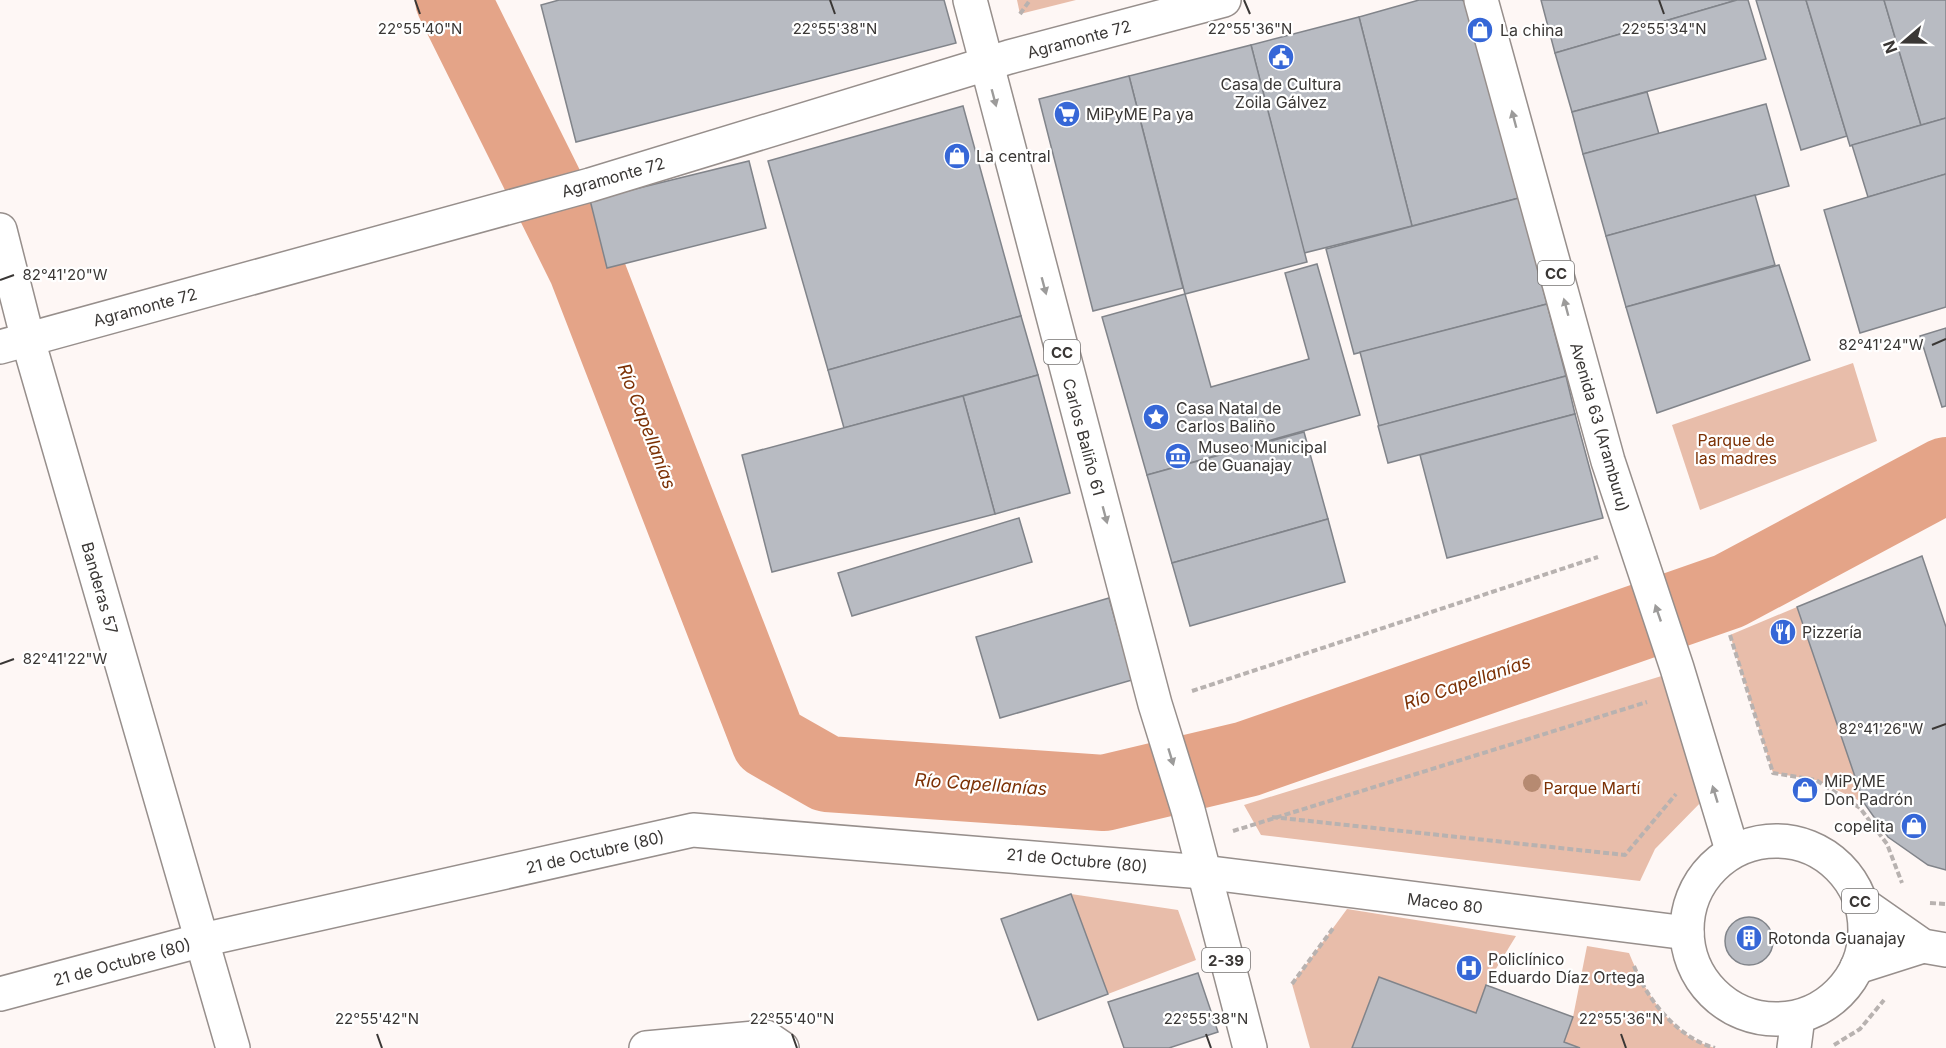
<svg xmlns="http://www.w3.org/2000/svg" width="1946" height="1048" viewBox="0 0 1946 1048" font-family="Inter,sans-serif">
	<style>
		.green { fill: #e8bdaa }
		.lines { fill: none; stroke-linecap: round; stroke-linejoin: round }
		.river { stroke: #e4a488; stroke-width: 76 }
		.building { fill: #b8bbc2; stroke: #81848a; stroke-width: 1.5 }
		.minor-casing { stroke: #978f8c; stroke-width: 36 }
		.major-casing { stroke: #978f8c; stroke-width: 36 }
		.path { stroke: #b8b2b0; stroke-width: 4; stroke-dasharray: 6 3; stroke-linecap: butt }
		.minor { stroke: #fff; stroke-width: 33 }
		.major { stroke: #fff; stroke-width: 33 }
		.tree { fill: #b68a71 }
		.oneway { fill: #9c9b9a }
		.ticks { fill: none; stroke: #3a3735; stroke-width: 2 }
		.labels { text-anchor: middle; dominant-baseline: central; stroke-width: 4.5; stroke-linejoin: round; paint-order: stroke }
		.shield { fill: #fff; stroke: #757372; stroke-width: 1.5 }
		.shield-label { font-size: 15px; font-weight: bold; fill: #3a3735 }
		.poi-label { font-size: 16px; fill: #3a3735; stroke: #fff; text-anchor: start }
		.street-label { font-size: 16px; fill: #3a3735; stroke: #fff }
		.park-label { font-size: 16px; fill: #7c3105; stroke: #fff }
		.water-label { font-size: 18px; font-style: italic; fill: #7c3105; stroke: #fff }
		.ticks-label { font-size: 15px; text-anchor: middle; fill: #3a3735; stroke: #fff; stroke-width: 4.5; stroke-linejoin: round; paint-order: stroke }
	</style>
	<rect width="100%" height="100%" fill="#fef7f5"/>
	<!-- green -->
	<g class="green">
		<path d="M1017 0H1076L1020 14Z"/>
		<path d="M1853 363 1877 441 1700 510 1672 425Z"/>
		<path d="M1797 607 1864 803 1816 780 1773 773 1730 635Z"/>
		<path d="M1668 674 1705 798 1655 849 1640 881 1261 835 1244 805Z"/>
		<path d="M1071 894 1178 910 1196 960 1108 994Z"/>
		<path d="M1347 909 1516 936 1486 985 1476 1013 1379 977 1352 1048H1310L1292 984Z"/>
		<path d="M1587 946 1629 953C1645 993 1671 1036 1715 1048H1580L1564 1042 1573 1017Z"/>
	</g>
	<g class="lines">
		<!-- river -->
		<path class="river" d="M453 0 586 268 769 741 827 774 1104 793 1247 759 1729 591 1946 475"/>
	</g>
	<!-- building -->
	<g class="building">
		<path d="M559 0H944L956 43 576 142 541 5Z"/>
		<path d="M1419 0H1462L1473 8 1519 198 1412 226 1359 17Z"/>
		<path d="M1541 0H1737L1555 53Z"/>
		<path d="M1737 0H1748L1766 59 1572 112 1555 53Z"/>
		<path d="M1756 0H1806L1847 136 1801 150Z"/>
		<path d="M1806 0H1884L1921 125 1850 146Z"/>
		<path d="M1884 0H1946V118L1921 125Z"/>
		<path d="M1359 17 1412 226 1304 253 1251 45Z"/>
		<path d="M1251 45 1307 262 1185 294 1129 76Z"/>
		<path d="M1129 76 1183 288 1093 311 1039 99Z"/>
		<path d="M1647 92 1659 134 1583 154 1572 112Z"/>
		<path d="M1766 104 1789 186 1606 236 1583 154Z"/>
		<path d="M963 106 1021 316 828 370 768 161Z"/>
		<path d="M1946 118V174L1868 197 1852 145Z"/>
		<path d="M749 161 766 228 607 268 590 200Z"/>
		<path d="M1946 174V307L1860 333 1824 210Z"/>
		<path d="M1755 195 1775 265 1626 307 1606 236Z"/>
		<path d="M1519 198 1547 304 1354 354 1326 249Z"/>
		<path d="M1317 264 1360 415 1147 475 1102 317 1185 294 1211 387 1309 359 1285 273Z"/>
		<path d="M1779 265 1810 360 1657 413 1626 307Z"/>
		<path d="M1547 304 1566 376 1379 426 1360 352Z"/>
		<path d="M1021 316 1038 375 844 428 828 370Z"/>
		<path d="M1946 328V406L1942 407 1920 336Z"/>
		<path d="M1038 375 1070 493 995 514 963 396Z"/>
		<path d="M1566 376 1575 414 1388 463 1378 426Z"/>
		<path d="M963 396 995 514 772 572 742 455Z"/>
		<path d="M1575 414 1603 518 1447 558 1420 455Z"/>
		<path d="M1304 432 1328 519 1172 563 1147 475Z"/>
		<path d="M1019 518 1032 562 852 616 838 573Z"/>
		<path d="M1328 519 1345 582 1190 626 1172 563Z"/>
		<path d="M1922 556 1946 627V870L1928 865 1888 837 1864 803 1797 607Z"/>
		<path d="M1109 598 1132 680 1000 718 976 637Z"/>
		<path d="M1071 894 1108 994 1038 1020 1001 919Z"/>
		<circle cx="1749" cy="941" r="24"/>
		<path d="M1198 973 1218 1032 1169 1048H1124L1108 1002Z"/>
		<path d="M1379 977 1476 1013 1486 985 1573 1017 1564 1042 1580 1048H1352Z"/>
	</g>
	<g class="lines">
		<defs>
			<g id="minor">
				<path d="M0 230 28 340 233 1048"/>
				<path d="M0 347 590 185 1009 57 1224 0"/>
				<path d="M0 994 202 940 693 830 1203 872"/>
				<path d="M646 1048 766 1037 782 1048"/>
				<path d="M1794 1048 1798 1017"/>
			</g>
			<g id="major">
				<path d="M970 0 1155 704 1188 810 1250 1048"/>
				<path d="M1481 0 1608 461 1677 668 1732 850"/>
				<circle cx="1776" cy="930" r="89"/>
				<path d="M1203 872 1687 933"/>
				<path d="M1860 902 1923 946 1946 950"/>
				<path d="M1857 967 1923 946"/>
			</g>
		</defs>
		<!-- minor casing -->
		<use href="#minor" class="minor-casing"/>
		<!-- major casing -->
		<use href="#major" class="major-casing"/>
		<!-- path -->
		<g class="path">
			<path d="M1020 14 1030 0"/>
			<path d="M1730 635 1773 773 1816 780 1860 808 1887 844 1902 883"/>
			<path d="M1192 691 1598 557"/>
			<path d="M1272 817 1625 855 1676 794"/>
			<path d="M1233 831 1647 702"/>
			<path d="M1930 903 1946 904"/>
			<path d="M1634 966C1648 1001 1678 1038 1715 1048"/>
			<path d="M1292 984 1334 927"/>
			<path d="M1834 1045 1860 1029 1884 1000"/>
		</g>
		<!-- minor -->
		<use href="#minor" class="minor"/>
		<!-- major -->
		<use href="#major" class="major"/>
	</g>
	<!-- trees -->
	<circle class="tree" cx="1532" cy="783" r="9"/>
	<!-- one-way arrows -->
	<defs><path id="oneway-solid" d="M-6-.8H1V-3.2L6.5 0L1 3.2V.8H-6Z" transform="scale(1.5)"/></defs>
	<g class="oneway">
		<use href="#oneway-solid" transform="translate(994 98) rotate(75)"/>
		<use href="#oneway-solid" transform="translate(1514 119) rotate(-105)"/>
		<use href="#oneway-solid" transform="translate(1044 286) rotate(75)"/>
		<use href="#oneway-solid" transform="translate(1566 307) rotate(-105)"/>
		<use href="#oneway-solid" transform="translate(1105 515) rotate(75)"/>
		<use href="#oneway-solid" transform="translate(1658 613) rotate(-109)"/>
		<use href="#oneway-solid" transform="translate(1171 757) rotate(73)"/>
		<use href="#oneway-solid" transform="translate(1715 794) rotate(-107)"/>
	</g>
	<!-- ticks -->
	<path class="ticks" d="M415 0 420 14M830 0 835 14M1244 0 1250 14M1659 0 1664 14M0 280 14 275M1932 345 1946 339M0 664 14 659M1932 729 1946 724M377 1034 382 1048M792 1034 797 1048M1206 1034 1211 1048M1621 1034 1626 1048"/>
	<!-- icons -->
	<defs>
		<symbol id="shop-disc" viewBox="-11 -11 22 22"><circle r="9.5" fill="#3667d7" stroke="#fff"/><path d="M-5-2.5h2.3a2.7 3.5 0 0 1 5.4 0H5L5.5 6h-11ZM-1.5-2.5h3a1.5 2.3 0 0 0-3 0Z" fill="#fff"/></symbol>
		<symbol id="civic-disc" viewBox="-11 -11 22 22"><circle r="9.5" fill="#3667d7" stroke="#fff"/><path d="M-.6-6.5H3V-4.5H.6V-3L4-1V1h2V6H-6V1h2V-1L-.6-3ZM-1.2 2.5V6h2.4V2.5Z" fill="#fff"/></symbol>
		<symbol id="supermarket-disc" viewBox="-11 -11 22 22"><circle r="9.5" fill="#3667d7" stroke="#fff"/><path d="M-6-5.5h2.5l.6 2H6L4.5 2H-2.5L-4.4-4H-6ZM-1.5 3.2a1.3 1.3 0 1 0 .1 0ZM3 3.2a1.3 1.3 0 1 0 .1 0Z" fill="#fff"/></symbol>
		<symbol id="sight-disc" viewBox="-11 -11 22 22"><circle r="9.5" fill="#3667d7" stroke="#fff"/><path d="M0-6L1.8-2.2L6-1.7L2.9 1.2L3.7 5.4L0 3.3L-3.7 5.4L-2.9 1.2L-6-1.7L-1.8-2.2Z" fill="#fff"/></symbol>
		<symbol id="museum-disc" viewBox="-11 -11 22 22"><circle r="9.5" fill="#3667d7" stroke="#fff"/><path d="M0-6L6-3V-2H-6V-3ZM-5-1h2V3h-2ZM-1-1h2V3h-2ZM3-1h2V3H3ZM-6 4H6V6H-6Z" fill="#fff"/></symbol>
		<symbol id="restaurant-disc" viewBox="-11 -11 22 22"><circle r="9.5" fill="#3667d7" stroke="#fff"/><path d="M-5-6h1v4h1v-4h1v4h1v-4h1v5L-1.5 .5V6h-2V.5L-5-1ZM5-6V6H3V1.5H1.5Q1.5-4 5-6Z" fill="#fff"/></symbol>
		<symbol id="building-disc" viewBox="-11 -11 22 22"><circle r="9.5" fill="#3667d7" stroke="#fff"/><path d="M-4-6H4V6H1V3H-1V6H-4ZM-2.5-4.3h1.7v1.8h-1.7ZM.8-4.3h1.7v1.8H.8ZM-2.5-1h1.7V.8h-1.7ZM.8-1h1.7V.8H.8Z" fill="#fff"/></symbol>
		<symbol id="hospital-disc" viewBox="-11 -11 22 22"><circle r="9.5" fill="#3667d7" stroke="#fff"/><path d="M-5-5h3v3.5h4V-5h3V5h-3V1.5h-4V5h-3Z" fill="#fff"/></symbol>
	</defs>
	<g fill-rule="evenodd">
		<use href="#shop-disc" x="1465" y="15" width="30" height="30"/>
		<use href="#civic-disc" x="1266" y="42" width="30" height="30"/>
		<use href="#supermarket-disc" x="1052" y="99" width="30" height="30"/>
		<use href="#shop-disc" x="942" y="141" width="30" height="30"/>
		<use href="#sight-disc" x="1141" y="402" width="30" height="30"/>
		<use href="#museum-disc" x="1163" y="441" width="30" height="30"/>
		<use href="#restaurant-disc" x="1768" y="617" width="30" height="30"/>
		<use href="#shop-disc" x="1790" y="775" width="30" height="30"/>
		<use href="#shop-disc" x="1899" y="811" width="30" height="30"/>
		<use href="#building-disc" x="1734" y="923" width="30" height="30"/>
		<use href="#hospital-disc" x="1454" y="953" width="30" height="30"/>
	</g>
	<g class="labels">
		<!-- shield labels -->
		<g class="shield">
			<rect x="1538" y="261" width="36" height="24" rx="4.5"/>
			<rect x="1044" y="340" width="36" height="24" rx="4.5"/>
			<rect x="1842" y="889" width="36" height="24" rx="4.5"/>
			<rect x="1202" y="948" width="48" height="24" rx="4.5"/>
		</g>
		<g class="shield-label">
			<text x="1556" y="273">CC</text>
			<text x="1062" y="352">CC</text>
			<text x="1860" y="901">CC</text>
			<text x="1226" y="960">2-39</text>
		</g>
		<!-- poi labels -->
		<g class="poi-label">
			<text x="1500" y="30">La china</text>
			<text x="1281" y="84" text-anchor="middle">Casa de Cultura<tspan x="1281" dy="18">Zoila Gálvez</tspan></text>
			<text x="1086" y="114">MiPyME Pa ya</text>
			<text x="976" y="156">La central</text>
			<text x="1176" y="408">Casa Natal de<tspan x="1176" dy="18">Carlos Baliño</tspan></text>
			<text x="1198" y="447">Museo Municipal<tspan x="1198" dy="18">de Guanajay</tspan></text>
			<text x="1802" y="632">Pizzería</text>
			<text x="1824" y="781">MiPyME<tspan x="1824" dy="18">Don Padrón</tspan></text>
			<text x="1894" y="826" text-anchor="end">copelita</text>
			<text x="1768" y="938">Rotonda Guanajay</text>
			<text x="1488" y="959">Policlínico<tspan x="1488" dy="18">Eduardo Díaz Ortega</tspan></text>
		</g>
		<!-- street labels -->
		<g class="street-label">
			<text transform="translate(1079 39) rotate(-15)">Agramonte 72</text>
			<text transform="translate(613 177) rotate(-16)">Agramonte 72</text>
			<text transform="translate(145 307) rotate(-15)">Agramonte 72</text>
			<text transform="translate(1600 427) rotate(74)">Avenida 63 (Aramburu)</text>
			<text transform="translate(1084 437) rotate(75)">Carlos Baliño 61</text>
			<text transform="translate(100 588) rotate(74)">Banderas 57</text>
			<text transform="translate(595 852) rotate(-13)">21 de Octubre (80)</text>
			<text transform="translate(1077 860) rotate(5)">21 de Octubre (80)</text>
			<text transform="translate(1445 903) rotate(7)">Maceo 80</text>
			<text transform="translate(122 962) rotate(-15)">21 de Octubre (80)</text>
		</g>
		<!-- park labels -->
		<g class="park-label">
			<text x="1736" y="440">Parque de<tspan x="1736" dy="18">las madres</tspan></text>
			<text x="1592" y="788">Parque Martí</text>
		</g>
		<!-- water labels -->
		<g class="water-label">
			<text transform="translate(647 426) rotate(69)">Río Capellanías</text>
			<text transform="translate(1467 682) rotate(-19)">Río Capellanías</text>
			<text transform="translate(981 784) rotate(4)">Río Capellanías</text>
		</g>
	</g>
	<g class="ticks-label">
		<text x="420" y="34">22°55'40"N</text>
		<text x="835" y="34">22°55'38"N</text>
		<text x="1250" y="34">22°55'36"N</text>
		<text x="1664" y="34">22°55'34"N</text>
		<text x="65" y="280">82°41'20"W</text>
		<text x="1881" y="350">82°41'24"W</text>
		<text x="65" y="664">82°41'22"W</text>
		<text x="1881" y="734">82°41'26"W</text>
		<text x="377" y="1024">22°55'42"N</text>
		<text x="792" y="1024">22°55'40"N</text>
		<text x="1206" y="1024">22°55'38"N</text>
		<text x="1621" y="1024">22°55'36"N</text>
	</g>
	<!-- north arrow -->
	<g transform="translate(1904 42) rotate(250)" stroke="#ffffff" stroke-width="4.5" paint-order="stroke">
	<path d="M0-4.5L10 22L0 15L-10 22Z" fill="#3a3735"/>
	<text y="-9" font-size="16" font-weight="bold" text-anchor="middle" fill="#3a3735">N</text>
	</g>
</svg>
